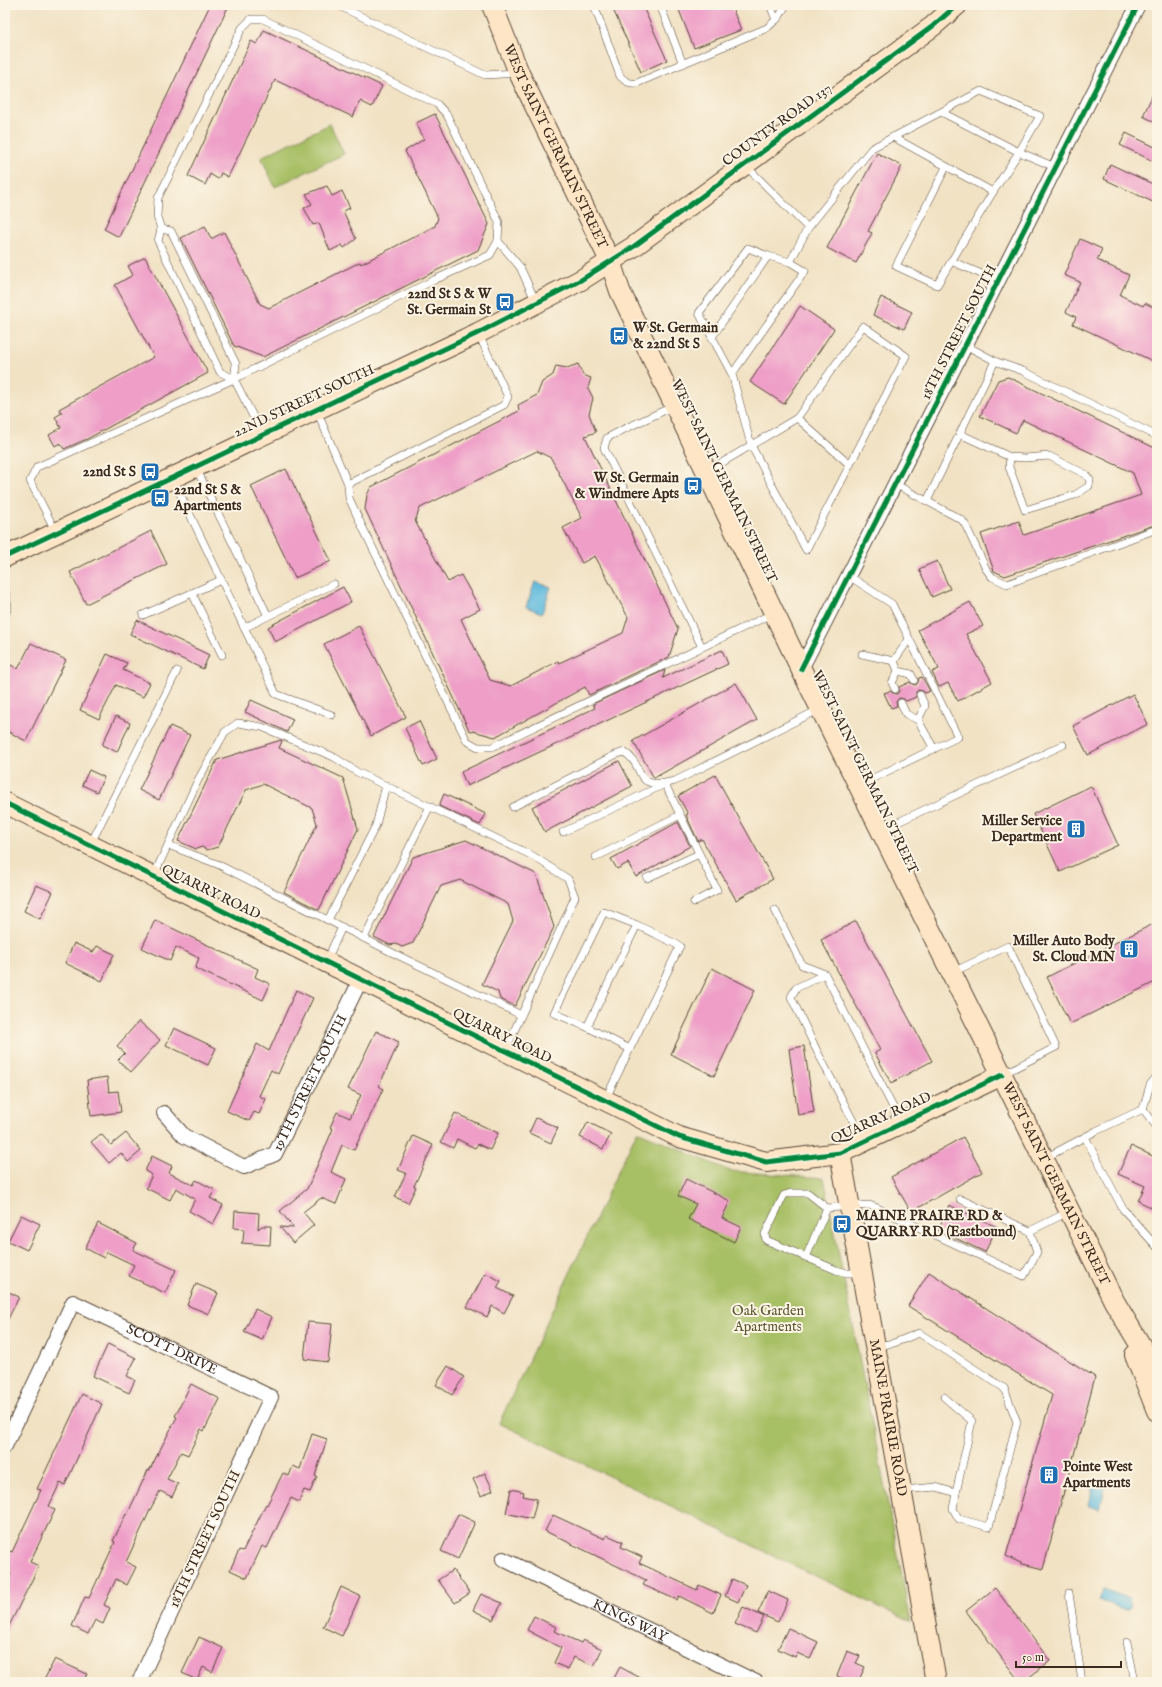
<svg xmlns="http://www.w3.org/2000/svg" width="1162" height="1687" viewBox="0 0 1162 1687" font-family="'IM FELL English',serif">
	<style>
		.green { fill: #a7bf65; stroke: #717442 }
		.water { fill: #5fbadd; stroke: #4d727e }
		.building { fill: #ee9ec7; fill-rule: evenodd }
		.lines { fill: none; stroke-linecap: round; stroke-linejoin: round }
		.lane-casing { stroke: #564637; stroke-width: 8 }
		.street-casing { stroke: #564637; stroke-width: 16 }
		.secondary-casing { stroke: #564637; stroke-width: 22 }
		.lane { stroke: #fff; stroke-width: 7 }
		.street { stroke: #fff; stroke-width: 14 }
		.secondary { stroke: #fee5c5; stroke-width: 20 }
		.cycleway-casing { stroke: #fcf5e5; stroke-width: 8 }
		.cycleway { stroke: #00873e; stroke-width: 5 }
		.labels { text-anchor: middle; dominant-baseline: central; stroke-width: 4; stroke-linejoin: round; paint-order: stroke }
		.street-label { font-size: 14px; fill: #3b2a1e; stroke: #fcf5e5 }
		.poi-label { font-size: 14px; font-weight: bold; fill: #3b2a1e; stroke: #fcf5e5; text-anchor: end }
		.park-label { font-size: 14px; fill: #5b5733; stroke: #fcf5e5 }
	</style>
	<rect width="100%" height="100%" fill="#fcf5e5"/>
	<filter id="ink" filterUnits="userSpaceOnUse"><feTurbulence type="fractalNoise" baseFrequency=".025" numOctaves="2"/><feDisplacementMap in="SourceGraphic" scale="8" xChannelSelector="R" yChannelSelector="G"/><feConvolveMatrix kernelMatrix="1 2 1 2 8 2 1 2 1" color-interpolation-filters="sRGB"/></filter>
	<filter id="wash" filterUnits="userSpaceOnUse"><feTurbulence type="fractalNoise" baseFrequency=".012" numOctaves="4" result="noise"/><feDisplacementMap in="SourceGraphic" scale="16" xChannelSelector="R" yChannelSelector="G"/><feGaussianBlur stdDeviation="0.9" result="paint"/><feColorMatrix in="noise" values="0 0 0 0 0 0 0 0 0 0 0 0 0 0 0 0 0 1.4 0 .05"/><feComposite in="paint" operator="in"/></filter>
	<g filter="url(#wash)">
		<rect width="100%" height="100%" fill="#f1e2c4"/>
		<!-- green -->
		<g class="green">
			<path d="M330 124 344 154 275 187 261 157Z"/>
			<path d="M637 1131 730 1171 824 1178 911 1622 499 1423Z"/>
		</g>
		<!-- water -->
		<g class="water">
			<path d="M535 582 551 587 542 613 526 607Z"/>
			<path d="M1094 1481 1106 1484 1100 1509 1088 1506Z"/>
			<path d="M1104 1589 1130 1599 1129 1602 1131 1604 1129 1609 1126 1608V1610L1099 1600Z"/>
		</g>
		<g id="blocks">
			<!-- building -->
			<g class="building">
				<path d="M210 5H229L119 237 104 229Z"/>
				<path d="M611 5H642L667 60 641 72Z"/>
				<path d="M677 5H731L741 30 694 48Z"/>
				<path d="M264 30 382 86 372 107 360 101 353 117 275 80 228 177 221 173 218 179 210 174 205 185 188 176 251 41 257 44Z"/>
				<path d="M1157 85V123L1143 116Z"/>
				<path d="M435 114 489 224 478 250 263 357 234 346 181 238 205 226 211 239 224 232 260 304 269 308 360 262 361 264 435 226 438 218 405 151 424 139 416 123Z"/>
				<path d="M1126 133 1157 148V163L1120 145Z"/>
				<path d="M877 153 902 166 868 231 872 233 856 263 827 248Z"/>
				<path d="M1110 164 1157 186V204L1104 179Z"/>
				<path d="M327 186 332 196 342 191 350 208 343 211 356 239 344 248 342 245 330 251 319 223 313 225 304 208 312 204 306 194Z"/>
				<path d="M1080 239 1102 249 1097 260 1129 275 1120 295 1143 306 1145 303 1157 309V363L1073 324 1076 317 1066 312 1080 282 1064 275Z"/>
				<path d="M145 257 208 373 87 439 64 449 60 443 55 446 49 435 61 428 55 417 62 413 59 409 154 357 115 285 133 275 128 266Z"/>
				<path d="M881 297 912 312 904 329 873 315Z"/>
				<path d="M800 306 834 329 784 404 750 382Z"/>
				<path d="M578 364 583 375 591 378 588 388 593 398 589 414 596 432 585 436 678 629 669 657 589 695 585 687 495 737 469 730 365 509 367 495 371 487 519 411 518 405 537 395 542 382 553 375 556 366 567 368ZM537 451 551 458 582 518 563 528 582 563 595 556 628 617 623 633 559 663 558 661 511 686 490 680 461 619 480 609 461 575 448 582 415 521 420 508Z"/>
				<path d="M1008 377 1157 449V524L1005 576 994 571 981 534 1019 521 1024 535 1141 495 1133 473 1023 420 1016 433 980 416 998 380Z"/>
				<path d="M286 469 331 561 295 578 251 486Z"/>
				<path d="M151 531 167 564 86 604 70 572Z"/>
				<path d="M937 561 950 589 932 597 919 569Z"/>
				<path d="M343 587 351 602 275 642 268 627Z"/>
				<path d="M970 602 983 626 966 634 992 682 958 701 948 683 939 687 932 672 939 669 918 630Z"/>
				<path d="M137 620 209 655 203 669 130 634Z"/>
				<path d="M359 626 406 717 371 736 324 644Z"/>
				<path d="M31 643 66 660 26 741 5 730V696L9 688 5 686V677L11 665 18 669Z"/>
				<path d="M722 650 728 664 467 786 461 772 595 708 593 704 665 670 663 678Z"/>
				<path d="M107 654 127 663 123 670 150 683 143 697 116 685 99 719 80 710Z"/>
				<path d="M922 677 930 691 925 693 923 691 918 690 916 692V697L906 701 904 699 899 698 896 702 897 706 891 708 884 693 890 691 893 693 897 694 899 691V687L910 682 912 684 916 685 918 682 919 678Z"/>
				<path d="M736 683 757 720 654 778 633 741Z"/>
				<path d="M1133 694 1148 724 1088 755 1073 726Z"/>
				<path d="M251 700 293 719 287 732 245 712Z"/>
				<path d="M116 716 130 723 117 752 102 745Z"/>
				<path d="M419 721 437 759 423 766 405 728Z"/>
				<path d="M170 726 190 735 159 800 139 790Z"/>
				<path d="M281 740 282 741 279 748 343 778 358 829 319 910 284 892 317 824 312 808 263 784 246 790 218 847 207 850 202 847 196 849 178 841 217 760Z"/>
				<path d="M619 761 632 786 545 832 532 807Z"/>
				<path d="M89 770 104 777 97 792 82 785Z"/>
				<path d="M715 775 773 879 736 900 702 839 698 841 686 815 688 814 678 796Z"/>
				<path d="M1091 786 1118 845 1060 872 1033 814Z"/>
				<path d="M444 794 486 814 480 825 439 806Z"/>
				<path d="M678 822 690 846 636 877 628 863 617 869 611 859Z"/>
				<path d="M466 840 536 874 554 927 515 1006 500 999 498 992 482 984 513 921 508 904 460 880 441 886 413 943 402 947 396 944 390 945 374 937 413 857Z"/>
				<path d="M36 885 53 892 40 919 24 911Z"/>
				<path d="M155 920 258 969 255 977 270 984 263 1000 195 968 199 958 176 947 170 961 142 948Z"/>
				<path d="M856 921 932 1061 891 1083 875 1053 880 1050 821 940Z"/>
				<path d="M1157 922V981L1070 1024 1047 977Z"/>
				<path d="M74 943 93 952 97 946 114 954 102 981 65 963Z"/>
				<path d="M712 968 755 990 714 1076 671 1054Z"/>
				<path d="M296 990 313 998 278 1074 271 1070 259 1096 266 1099 259 1114 254 1112 249 1121 227 1111 257 1044 269 1051Z"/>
				<path d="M139 1021 160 1040 131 1072 118 1060 125 1053 117 1046Z"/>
				<path d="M174 1028 216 1048 208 1065 166 1045Z"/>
				<path d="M376 1031 399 1042 379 1086 383 1089 354 1150 342 1145 331 1172 346 1179 336 1204 321 1198 303 1212 314 1225 293 1243 280 1227 294 1228 280 1211 307 1189 333 1129 330 1127 337 1112 350 1118 361 1095 348 1089Z"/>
				<path d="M804 1046 814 1112 798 1115 789 1049Z"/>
				<path d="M107 1077 109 1092 118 1091 121 1112 91 1116 87 1080Z"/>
				<path d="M455 1113 498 1133 490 1150 478 1144 475 1148 457 1139 453 1148 441 1142Z"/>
				<path d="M536 1118 558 1128 551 1143 529 1133Z"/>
				<path d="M588 1122 611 1134 603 1149 580 1137Z"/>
				<path d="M126 1133 141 1151 128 1162 121 1153 109 1163 91 1142 101 1134 111 1145Z"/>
				<path d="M413 1136 433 1145 414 1186 416 1187 408 1203 395 1197 406 1173 398 1170Z"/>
				<path d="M963 1137 982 1172 911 1212 891 1177Z"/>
				<path d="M1131 1146 1157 1158V1210L1138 1201 1145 1186 1118 1174Z"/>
				<path d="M152 1156 172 1166 169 1173 193 1185 196 1180 215 1190 210 1198 223 1205 213 1224 189 1211 195 1199 176 1188 170 1200 146 1188 152 1175 145 1171Z"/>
				<path d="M686 1179 730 1201 722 1218 741 1227 734 1242 688 1219 696 1204 678 1196Z"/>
				<path d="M949 1205 997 1227 985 1252 938 1230Z"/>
				<path d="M235 1211 259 1213 258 1229 262 1226H271L270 1245 241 1243 243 1241 244 1229 234 1228Z"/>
				<path d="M21 1215 40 1224 27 1250 8 1241Z"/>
				<path d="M98 1223 137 1243 133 1250 176 1270 165 1293 129 1276 134 1265 107 1252 104 1258 85 1248Z"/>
				<path d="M929 1272 1095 1377 1043 1569 1023 1564 1006 1556 1052 1395 908 1306Z"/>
				<path d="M485 1273 501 1281 497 1288 513 1296 504 1313 492 1306 487 1317 467 1307Z"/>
				<path d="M196 1284 218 1293 209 1314 187 1305Z"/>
				<path d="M5 1290 19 1297 5 1325Z"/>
				<path d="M255 1309 272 1317 262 1340 244 1332Z"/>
				<path d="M308 1322 332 1324 328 1362 304 1359Z"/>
				<path d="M108 1344 136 1358 127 1376 135 1380 129 1393 93 1376Z"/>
				<path d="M448 1366 464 1377 452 1395 436 1385Z"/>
				<path d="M191 1384 220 1399 204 1431 201 1429 188 1455 181 1452 167 1479 178 1484 172 1497 160 1491 151 1508 126 1562 136 1567 127 1585 116 1579 104 1605 110 1608 103 1624 95 1620 88 1634 72 1626 85 1597 89 1598 115 1542 113 1541 126 1514 127 1515 148 1470 149 1471 177 1417 175 1416Z"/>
				<path d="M82 1394 102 1404 65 1485 60 1483 49 1506 55 1510 30 1562 39 1566 5 1634V1586L11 1574 5 1571V1549L12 1552 41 1490 37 1489Z"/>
				<path d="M312 1434 327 1439 315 1476 317 1477 310 1492 304 1490 299 1502 291 1498 267 1548 262 1546 247 1578 230 1570 239 1550 243 1551 266 1504 267 1505 283 1473 289 1476 293 1466 300 1469Z"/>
				<path d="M485 1473 493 1490 481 1496 473 1479Z"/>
				<path d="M511 1489 524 1492 523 1496 537 1499 532 1519 506 1513Z"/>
				<path d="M458 1514 475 1522 458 1559 441 1551Z"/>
				<path d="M553 1515 605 1539 607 1535 623 1542 621 1547 642 1557 639 1563 697 1590 699 1585 721 1595 713 1613 679 1596 677 1600 643 1585 646 1580 545 1531Z"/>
				<path d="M453 1570 470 1593 455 1603 438 1580Z"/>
				<path d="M732 1579 746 1585 738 1602 725 1596Z"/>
				<path d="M341 1587 360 1596 342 1636 323 1627Z"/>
				<path d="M995 1588 1050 1661 1023 1682H1020L966 1611Z"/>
				<path d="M768 1591 788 1600 778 1622 758 1613Z"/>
				<path d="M481 1594 502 1603 493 1620 473 1610Z"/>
				<path d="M743 1607 764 1617 756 1633 735 1624Z"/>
				<path d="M534 1616 556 1627 554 1631 581 1643 583 1640 602 1649 594 1666 574 1657 568 1669 554 1663 561 1648 527 1630Z"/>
				<path d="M788 1628 818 1642 810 1659 797 1653 795 1657 778 1649Z"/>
				<path d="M199 1637 223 1648 212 1672 203 1667 197 1680 182 1673Z"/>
				<path d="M847 1651 860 1656 856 1663 865 1667 858 1682H852L837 1676Z"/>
				<path d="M55 1659 87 1674 83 1682H43Z"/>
				<path d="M620 1667 648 1682H612Z"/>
			</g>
		</g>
	</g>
	<g filter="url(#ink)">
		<use href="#blocks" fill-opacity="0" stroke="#564637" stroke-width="1"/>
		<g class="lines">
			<defs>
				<g id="lane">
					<path d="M337 5 485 75 517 73"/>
					<path d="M594 5 620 76C626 82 629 84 637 83L767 28 779 17 786 5"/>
					<path d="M660 5 683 64"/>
					<path d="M770 5 776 20"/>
					<path d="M893 137 993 192 1019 152 1055 167"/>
					<path d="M746 166 808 228 790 262 805 271 732 374 699 313 748 248 768 256 790 262"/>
					<path d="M946 167 896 266 937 285 993 192"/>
					<path d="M808 228 872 148 981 91 1040 116 1019 152 941 112"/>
					<path d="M161 229 171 231 236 364 234 379 262 434"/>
					<path d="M498 241 520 267 536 302"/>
					<path d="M951 261 998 281"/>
					<path d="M712 337 768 256"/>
					<path d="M965 345 997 362 1023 371 1157 436"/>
					<path d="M732 374 751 445 806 550 906 356 863 326 797 418 850 465"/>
					<path d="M674 406 622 430 607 438 604 448 702 647"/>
					<path d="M317 411 348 484 349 498 361 524 467 741 478 747H492L774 613"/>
					<path d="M960 434 1010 457 1025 458 1049 456 1085 474 1090 480 1089 486 1075 495 1025 510 1009 467 1010 457"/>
					<path d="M196 468 268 616 334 584"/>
					<path d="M708 471 797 418"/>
					<path d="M173 479 276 694 332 715"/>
					<path d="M348 484 504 405 508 397 479 335"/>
					<path d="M895 484 962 520 966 526 986 569 992 577 1007 584 1157 529"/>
					<path d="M927 501 995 361"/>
					<path d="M56 532 30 481 37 467 234 379 434 280 490 255 498 241 499 222 447 115 437 104 263 19H251L242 28 158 198 157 217 161 229 158 241 220 372 234 379"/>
					<path d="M849 576 892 604 958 737 859 785"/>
					<path d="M5 591 8 606 5 616"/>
					<path d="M192 593 222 655"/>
					<path d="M143 615 221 580"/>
					<path d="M244 628 268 616"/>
					<path d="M862 654 894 661"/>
					<path d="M898 671 911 674 914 680"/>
					<path d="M895 689 892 683 898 671 894 661 909 639"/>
					<path d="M901 703 906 714 918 720 925 706 920 695"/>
					<path d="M918 720 934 749"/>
					<path d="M513 807 615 755 624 752C647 766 631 792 675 781L820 709"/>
					<path d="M881 830 1063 745"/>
					<path d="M563 832 665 784 717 890 694 902"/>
					<path d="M90 845 177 671"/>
					<path d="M168 845 217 864 391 952 521 1015"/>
					<path d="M596 857 680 815"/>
					<path d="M154 875 198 780 225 732 238 723 262 727 334 757 357 772 533 856 568 879 575 897 505 1051"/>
					<path d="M647 878 699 854"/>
					<path d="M775 910 802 965 825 974 901 1123"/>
					<path d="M328 920 376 825 386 785"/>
					<path d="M364 938 430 806"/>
					<path d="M326 962 342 927"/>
					<path d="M953 972 1008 946 1056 1047 1003 1074"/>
					<path d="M825 974 796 988 791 997 817 1051 863 1140"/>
					<path d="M587 1027 554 1013 604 912 637 925"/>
					<path d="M605 1100 680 946 637 925 587 1027 630 1049"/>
					<path d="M1143 1109 1157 1127"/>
					<path d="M1085 1137 1123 1209 1157 1247"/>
					<path d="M1045 1158 1096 1131 1143 1109 1150 1085 1157 1076"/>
					<path d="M960 1199 1030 1231"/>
					<path d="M806 1257 827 1208"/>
					<path d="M861 1273H847L836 1270 766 1240 765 1234 784 1195 791 1193H808L827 1208 869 1205 875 1207 1024 1276 1037 1252 1030 1231 1068 1212"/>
					<path d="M877 1346 894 1343 919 1333 1004 1388 1017 1422 989 1527 959 1519 953 1509 956 1493 936 1487 902 1490"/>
					<path d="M944 1397 972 1421 956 1493"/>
					<path d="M1069 1593 1082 1682"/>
					<path d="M1127 1642 1135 1682"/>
				</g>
				<g id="street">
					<path d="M801 669 1138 5"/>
					<path id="s1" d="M164 1113 184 1136 244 1167 275 1154 361 979"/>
					<path id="s2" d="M5 1446 73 1302 271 1397 139 1682"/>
					<path id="s3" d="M503 1559 756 1682"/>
				</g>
				<g id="secondary">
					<path id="s4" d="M492 5 519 73 610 261 620 291 801 669 1114 1301 1157 1373"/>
					<path d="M5 557 478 333 581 280 633 247 933 26 957 5"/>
					<path d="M5 803 679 1137 766 1162 840 1153 1002 1075"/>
					<path id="s5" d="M840 1153 936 1682"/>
					<path d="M1135 1355 1157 1411"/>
				</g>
			</defs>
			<!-- lane casing -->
			<use href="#lane" class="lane-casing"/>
			<!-- street casing -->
			<use href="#street" class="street-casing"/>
			<!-- secondary casing -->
			<use href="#secondary" class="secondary-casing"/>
			<!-- lane -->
			<use href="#lane" class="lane"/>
			<!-- street -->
			<use href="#street" class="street"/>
			<!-- secondary -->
			<use href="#secondary" class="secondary"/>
			<defs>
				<g id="cycleway">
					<path d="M5 557 478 333 581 280 633 247 933 26 957 5"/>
					<path d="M801 669 1138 5"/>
					<path d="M5 803 679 1137 766 1162 840 1153 1002 1075"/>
				</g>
			</defs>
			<!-- cycleway casing -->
			<use href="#cycleway" class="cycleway-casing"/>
			<!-- cycleway -->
			<use href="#cycleway" class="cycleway"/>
		</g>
	</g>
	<!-- icons -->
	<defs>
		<symbol id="bus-square" viewBox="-11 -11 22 22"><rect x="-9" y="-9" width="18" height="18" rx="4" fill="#1f6fb2" stroke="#fcf5e5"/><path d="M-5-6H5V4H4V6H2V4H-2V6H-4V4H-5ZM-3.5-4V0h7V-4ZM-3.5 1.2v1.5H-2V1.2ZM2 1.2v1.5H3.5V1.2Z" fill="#fff"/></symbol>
		<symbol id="building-square" viewBox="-11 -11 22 22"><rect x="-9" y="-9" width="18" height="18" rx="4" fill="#1f6fb2" stroke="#fcf5e5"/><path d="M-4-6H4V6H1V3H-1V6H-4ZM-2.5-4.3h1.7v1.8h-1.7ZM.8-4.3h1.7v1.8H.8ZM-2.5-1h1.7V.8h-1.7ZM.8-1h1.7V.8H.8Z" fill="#fff"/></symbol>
	</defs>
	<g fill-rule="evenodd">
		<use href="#bus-square" x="494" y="291" width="22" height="22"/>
		<use href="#bus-square" x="608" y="325" width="22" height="22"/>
		<use href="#bus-square" x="139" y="461" width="22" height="22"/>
		<use href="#bus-square" x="682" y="475" width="22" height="22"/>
		<use href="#bus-square" x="149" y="487" width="22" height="22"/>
		<use href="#building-square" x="1065" y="818" width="22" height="22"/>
		<use href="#building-square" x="1118" y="938" width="22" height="22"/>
		<use href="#bus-square" x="831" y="1213" width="22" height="22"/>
		<use href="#building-square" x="1038" y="1464" width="22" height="22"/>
	</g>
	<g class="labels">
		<!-- street labels -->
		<g class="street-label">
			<text transform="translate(777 125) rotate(-36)">COUNTY ROAD 137</text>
			<text stroke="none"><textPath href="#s4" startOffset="155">WEST SAINT GERMAIN STREET</textPath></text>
			<text transform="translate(959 332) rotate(-63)">18TH STREET SOUTH</text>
			<text transform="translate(304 401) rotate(-25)">22ND STREET SOUTH</text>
			<text transform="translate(724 481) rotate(64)">WEST SAINT GERMAIN STREET</text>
			<text transform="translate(865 772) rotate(64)">WEST SAINT GERMAIN STREET</text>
			<text transform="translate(211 892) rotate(26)">QUARRY ROAD</text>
			<text transform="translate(502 1036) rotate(26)">QUARRY ROAD</text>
			<text stroke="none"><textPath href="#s1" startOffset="211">19TH STREET SOUTH</textPath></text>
			<text transform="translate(881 1118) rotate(-24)">QUARRY ROAD</text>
			<text stroke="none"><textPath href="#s4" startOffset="1307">WEST SAINT GERMAIN STREET</textPath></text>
			<text stroke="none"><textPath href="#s2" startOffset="269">SCOTT DRIVE</textPath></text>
			<text stroke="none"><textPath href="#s5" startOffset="269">MAINE PRAIRIE ROAD</textPath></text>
			<text transform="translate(205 1539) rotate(-65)">18TH STREET SOUTH</text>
			<text stroke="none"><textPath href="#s3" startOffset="141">KINGS WAY</textPath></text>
		</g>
		<!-- poi labels -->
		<g class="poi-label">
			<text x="491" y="294">22nd St S &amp; W<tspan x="491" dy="16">St. Germain St</tspan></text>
			<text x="633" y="328" text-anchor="start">W St. Germain<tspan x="633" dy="16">&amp; 22nd St S</tspan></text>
			<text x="136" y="472">22nd St S</text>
			<text x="679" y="478">W St. Germain<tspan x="679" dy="16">&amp; Windmere Apts</tspan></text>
			<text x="174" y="490" text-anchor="start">22nd St S &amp;<tspan x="174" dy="16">Apartments</tspan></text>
			<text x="1062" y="821">Miller Service<tspan x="1062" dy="16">Department</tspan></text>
			<text x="1115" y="941">Miller Auto Body<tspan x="1115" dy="16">St. Cloud MN</tspan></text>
			<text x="856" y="1216" text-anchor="start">MAINE PRAIRE RD &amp;<tspan x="856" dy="16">QUARRY RD (Eastbound)</tspan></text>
			<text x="1063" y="1467" text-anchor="start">Pointe West<tspan x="1063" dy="16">Apartments</tspan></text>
		</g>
		<!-- park labels -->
		<g class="park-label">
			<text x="768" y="1311">Oak Garden<tspan x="768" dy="16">Apartments</tspan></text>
		</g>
	</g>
	<!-- margin -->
	<rect width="1162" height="1687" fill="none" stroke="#fcf5e5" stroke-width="20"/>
	<!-- scale -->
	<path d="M1016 1661v6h105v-6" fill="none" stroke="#3b2a1e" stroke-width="2"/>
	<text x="1022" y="1661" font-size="12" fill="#3b2a1e" stroke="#fcf5e5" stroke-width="3" paint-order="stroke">50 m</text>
</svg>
